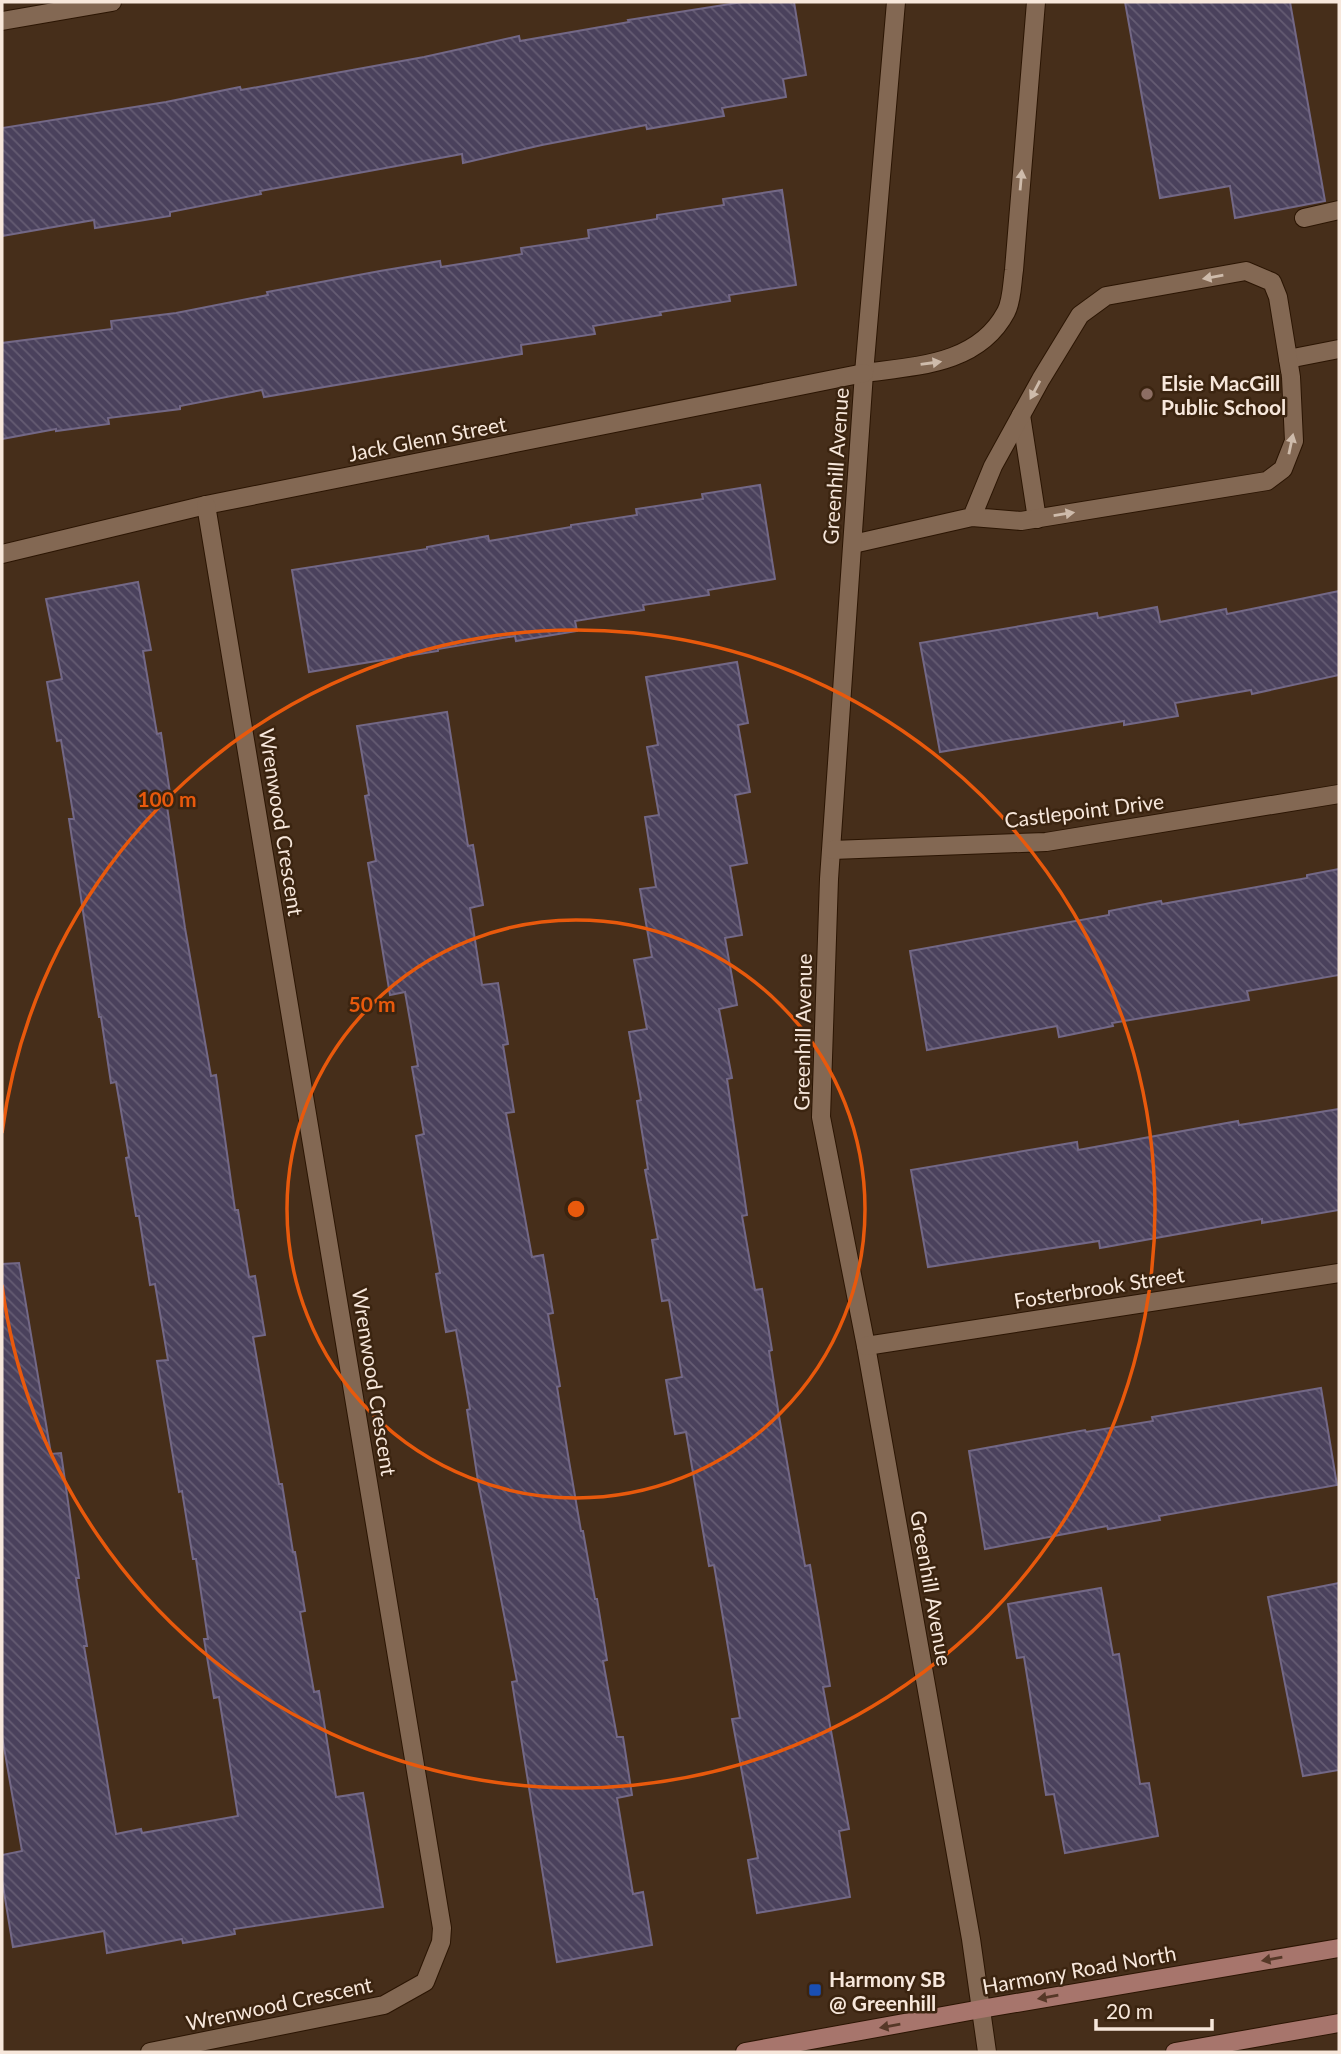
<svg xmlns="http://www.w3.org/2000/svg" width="1341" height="2054" viewBox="0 0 1341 2054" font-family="Lato,sans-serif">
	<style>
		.building { fill: url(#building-back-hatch); stroke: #736886; stroke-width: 2 }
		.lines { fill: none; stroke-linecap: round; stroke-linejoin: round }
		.service-casing { stroke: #2b1503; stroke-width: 20 }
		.minor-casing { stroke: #2b1503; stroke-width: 20 }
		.secondary-casing { stroke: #2b1503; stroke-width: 20 }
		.service { stroke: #836853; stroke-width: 18 }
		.minor { stroke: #836853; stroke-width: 18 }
		.secondary { stroke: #a7756c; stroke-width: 18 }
		.oneway { fill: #cebbab }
		.oneway2 { fill: #563827 }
		.ring { fill: none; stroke: #e8590c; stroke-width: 3.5 }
		.education-dot { fill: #8d6e63; stroke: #3b2410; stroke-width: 2.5 }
		.transit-dot { fill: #1a4fb4; stroke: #3b2410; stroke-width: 2.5 }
		.labels { text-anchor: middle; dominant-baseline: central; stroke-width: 5; stroke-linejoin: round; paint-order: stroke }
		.poi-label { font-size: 21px; font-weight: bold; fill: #f7e7db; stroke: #3b2410; text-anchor: start }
		.street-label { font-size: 21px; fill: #f7e7db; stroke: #3b2410 }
		.centre { fill: #e8590c; stroke: #3b2410; stroke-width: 3.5 }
		.ring-label { font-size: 21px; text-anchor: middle; font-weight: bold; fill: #e8590c; stroke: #3b2410; stroke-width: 5; stroke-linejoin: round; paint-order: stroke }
	</style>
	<defs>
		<pattern id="building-back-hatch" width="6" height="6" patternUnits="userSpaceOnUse" patternTransform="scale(1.75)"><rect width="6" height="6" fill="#4a415c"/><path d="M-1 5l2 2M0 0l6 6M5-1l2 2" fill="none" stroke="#655c73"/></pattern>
	</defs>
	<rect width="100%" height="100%" fill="#462e1a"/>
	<!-- building -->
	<g class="building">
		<path d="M743 2H794L806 75 783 79 786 97 722 108 724 116 647 129 646 125 542 145 463 163 462 154 260 191 261 194 170 212V216L95 228 94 220 2 236V128L166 102 240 87 241 90 424 57 519 36 520 41 629 22 628 20Z"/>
		<path d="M1125 2H1290L1325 201 1235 218 1230 186 1160 198Z"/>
		<path d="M782 190 796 285 729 295 730 301 660 312 661 315 593 326 595 334 521 345 522 354 264 397 262 390 180 406V409L108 418 109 424 56 431V429L2 439V343L112 329 111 321 176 313 268 295 267 292 380 271 440 261 441 267 522 254 521 248 589 238 588 230 657 219V215L724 205 723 199Z"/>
		<path d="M760 485 775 579 708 590 709 595 643 605 644 610 575 621 577 631 516 641 515 636 438 649V651L309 672 292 570 427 549V547L488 536 489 541 571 527V525L637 515 636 509 703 499 702 494Z"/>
		<path d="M138 582 151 650 143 651 157 734 161 733 170 793H165L185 928 211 1076 216 1075 235 1210H238L249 1277 255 1276 265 1335 253 1337 279 1484H282L293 1552H295L305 1611 300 1612 314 1692 319 1691 336 1797 363 1793 383 1907 234 1929 235 1934 183 1943 182 1939 107 1953 104 1931 13 1947 2 1880V1855L22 1851 2 1736V1264L19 1263 51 1454 61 1453 79 1578H76L87 1646H84L116 1834 141 1829 142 1833 238 1816 219 1697 214 1698 204 1639H208L196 1559H193L182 1491 179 1492 157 1361 168 1360 155 1284 150 1285 139 1216H136L126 1158 129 1157 116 1082 111 1083 101 1017H99L69 819H74L61 740 57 741 47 682 62 679 46 599Z"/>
		<path d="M1339 591V675L1252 694 1251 690 1175 703 1178 716 1124 725V721L940 752 920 643 1097 613 1098 618 1157 607 1160 622 1226 609 1227 614Z"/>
		<path d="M737 662 748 723 738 725 750 792 735 795 747 863 730 866 742 935 725 938 737 1005 719 1009 732 1078 727 1079 747 1215 742 1216 755 1290 762 1289 772 1350 769 1351 779 1416 805 1566 810 1565 830 1686 823 1687 849 1829 839 1831 850 1897 757 1913 748 1860 758 1858 732 1719 740 1718 714 1565 709 1566 686 1432 675 1434 666 1380 682 1377 669 1300 662 1301 652 1240 658 1239 645 1170 648 1169 637 1101 641 1100 629 1032 647 1029 634 960 652 957 640 889 656 887 645 817 659 815 647 747 658 745 646 677Z"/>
		<path d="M447 712 468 846 473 845 483 905 470 908 482 985 498 983 508 1044 503 1045 514 1112 506 1113 532 1257 543 1255 553 1313 548 1314 560 1386 557 1387 568 1455 581 1531H583L595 1599H597L607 1660 603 1661 617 1737H623L632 1795 617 1798 633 1894 643 1892 652 1945 557 1962 512 1682 517 1681 478 1481 467 1410 470 1409 456 1330 446 1332 436 1274 440 1273 416 1136 424 1134 412 1067 418 1066 405 992 390 995 368 863 376 861 365 796 369 795 357 726Z"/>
		<path d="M1339 869V975L1247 991 1249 1000 1112 1023 1113 1026 1059 1037 1057 1026 927 1050 910 951 1109 915V911L1161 901 1162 904 1307 878V875Z"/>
		<path d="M1339 1109V1210L1262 1223V1219L1100 1248 1099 1241 928 1267 911 1170 1077 1142 1078 1150 1238 1121 1239 1125Z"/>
		<path d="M1321 1388 1337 1485 1159 1516 1160 1520 1108 1529 1107 1526 985 1549 969 1451 1085 1430 1086 1432 1153 1421 1152 1417Z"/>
		<path d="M1339 1583V1770L1303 1776 1268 1597Z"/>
		<path d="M1101 1588 1113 1655 1119 1654 1140 1784 1149 1783 1158 1836 1065 1853 1054 1794 1046 1795 1024 1657 1017 1658 1008 1604Z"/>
	</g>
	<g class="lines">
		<defs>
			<g id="service">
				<path d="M1304 218 1339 210"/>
				<path d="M1288 359 1339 349"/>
				<path d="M864 373C915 366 978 365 1006 312 1012 301 1012 283 1014 270L1036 2"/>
				<path d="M1021 415 1037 519"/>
				<path d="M853 544 972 517 1021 521 1267 481 1283 469 1294 441 1291 377 1278 297 1272 282 1246 271 1106 296 1080 315 1041 379 993 466 972 517"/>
			</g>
			<g id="minor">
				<path d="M896 2 864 373 829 879 821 1117 866 1346 971 1939 987 2052"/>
				<path d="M2 21 112 2"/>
				<path d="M2 554 206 505 864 373"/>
				<path d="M832 850 1046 842 1339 794"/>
				<path d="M866 1346 1339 1273"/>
				<path d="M150 2052 384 2005 425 1982 441 1942 442 1928 206 505"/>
			</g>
			<g id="secondary">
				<path d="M745 2052 981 2009 1339 1948"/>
				<path d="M1175 2052 1339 2023"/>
			</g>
		</defs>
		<!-- service casing -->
		<use href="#service" class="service-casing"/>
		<!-- minor casing -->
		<use href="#minor" class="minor-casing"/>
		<!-- secondary casing -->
		<use href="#secondary" class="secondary-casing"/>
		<!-- service -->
		<use href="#service" class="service"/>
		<!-- minor -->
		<use href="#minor" class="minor"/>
		<!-- secondary -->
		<use href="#secondary" class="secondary"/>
	</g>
	<!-- one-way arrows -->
	<defs><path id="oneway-solid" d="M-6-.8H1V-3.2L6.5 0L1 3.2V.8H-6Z" transform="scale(1.75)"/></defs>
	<g class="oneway">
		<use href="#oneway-solid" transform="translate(1021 180) rotate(-85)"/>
		<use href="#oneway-solid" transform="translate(1213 277) rotate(170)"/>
		<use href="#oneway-solid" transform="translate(931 363) rotate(-8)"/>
		<use href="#oneway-solid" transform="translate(1035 390) rotate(118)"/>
		<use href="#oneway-solid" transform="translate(1291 444) rotate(-78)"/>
		<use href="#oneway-solid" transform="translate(1064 514) rotate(-9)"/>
	</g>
	<g class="oneway2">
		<use href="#oneway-solid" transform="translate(1272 1959) rotate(170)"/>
		<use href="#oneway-solid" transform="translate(1048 1997) rotate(170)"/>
		<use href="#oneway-solid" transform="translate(890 2026) rotate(170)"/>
	</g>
	<!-- distance rings -->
	<g class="ring">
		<circle cx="576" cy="1209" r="289"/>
		<path d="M2 1133A579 579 0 1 1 2 1285"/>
	</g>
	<!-- markers -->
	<circle class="education-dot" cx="1147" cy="394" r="7"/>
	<rect class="transit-dot" x="808" y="1983" width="14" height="14" rx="3.5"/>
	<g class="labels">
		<!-- poi labels -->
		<g class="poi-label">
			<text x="1161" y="382">Elsie MacGill<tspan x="1161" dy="24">Public School</tspan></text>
			<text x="829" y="1978">Harmony SB<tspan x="829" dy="24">@ Greenhill</tspan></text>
		</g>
		<!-- street labels -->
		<g class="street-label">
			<text transform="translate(427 438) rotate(-11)">Jack Glenn Street</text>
			<text transform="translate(835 466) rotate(-86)">Greenhill Avenue</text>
			<text transform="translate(1084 810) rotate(-7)">Castlepoint Drive</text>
			<text transform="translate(282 822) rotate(81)">Wrenwood Crescent</text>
			<text transform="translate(802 1032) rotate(-89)">Greenhill Avenue</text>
			<text transform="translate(1099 1287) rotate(-9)">Fosterbrook Street</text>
			<text transform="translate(375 1382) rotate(81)">Wrenwood Crescent</text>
			<text transform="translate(932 1588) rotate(80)">Greenhill Avenue</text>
			<text transform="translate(1079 1969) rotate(-10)">Harmony Road North</text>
			<text transform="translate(279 2003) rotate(-12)">Wrenwood Crescent</text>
		</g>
	</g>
	<circle cx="576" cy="1209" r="10" class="centre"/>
	<g class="ring-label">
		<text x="167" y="807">100 m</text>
		<text x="372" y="1012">50 m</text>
	</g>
	<!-- border -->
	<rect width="1341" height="2054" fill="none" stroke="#f7e7db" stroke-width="7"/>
	<!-- scale -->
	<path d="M1096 2019v10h116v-10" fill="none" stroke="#f7e7db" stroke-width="3.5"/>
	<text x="1106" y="2019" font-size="21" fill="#f7e7db" stroke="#3b2410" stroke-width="5" paint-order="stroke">20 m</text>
</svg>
